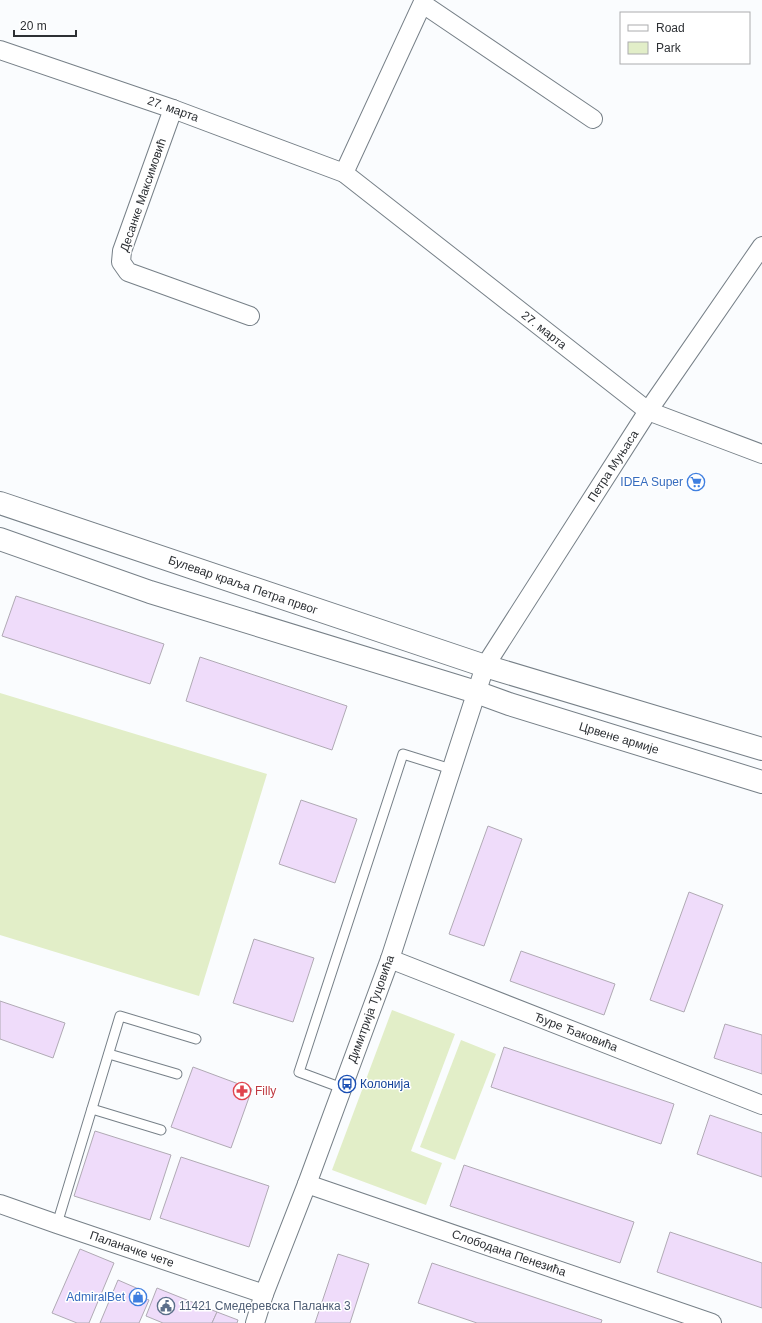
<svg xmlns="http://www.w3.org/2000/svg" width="762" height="1323" viewBox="0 0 762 1323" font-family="Helvetica,sans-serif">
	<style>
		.green { fill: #e2eec8 }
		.building { fill: #efdcfa; stroke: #b0aab4 }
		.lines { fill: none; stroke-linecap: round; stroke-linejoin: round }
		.service-casing { stroke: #778088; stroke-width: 11 }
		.minor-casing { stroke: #778088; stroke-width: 20 }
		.secondary-casing { stroke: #778088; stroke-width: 24 }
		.service { stroke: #fff; stroke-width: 9 }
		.minor { stroke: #fff; stroke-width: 18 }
		.secondary { stroke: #fff; stroke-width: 22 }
		.labels { text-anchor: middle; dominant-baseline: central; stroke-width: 3; stroke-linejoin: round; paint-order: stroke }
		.street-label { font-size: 12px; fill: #2d3034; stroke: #fff }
		.shop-label { font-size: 12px; fill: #366cbe; stroke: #fff; text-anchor: end }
		.transit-label { font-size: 12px; fill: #164399; stroke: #fff; text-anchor: start }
		.health-label { font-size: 12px; fill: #be3a42; stroke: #fff; text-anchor: start }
		.service-label { font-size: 12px; fill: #4e5e75; stroke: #fff; text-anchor: start }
	</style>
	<rect width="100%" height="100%" fill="#fafcfe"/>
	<!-- green -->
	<g class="green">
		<path d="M0 693 267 774 199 996 0 935Z"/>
		<path d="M392 1010 455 1034 411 1151 442 1163 426 1205 332 1170Z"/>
		<path d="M461 1040 496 1054 455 1160 420 1147Z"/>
	</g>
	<!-- building -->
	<g class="building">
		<path d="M16 596 164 644 150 684 2 636Z"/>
		<path d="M200 657 347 706 332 750 186 701Z"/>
		<path d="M301 800 357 819 335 883 279 864Z"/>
		<path d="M488 826 522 839 484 946 449 934Z"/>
		<path d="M689 892 723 905 684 1012 650 1000Z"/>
		<path d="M254 939 314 958 293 1022 233 1003Z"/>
		<path d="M521 951 615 984 604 1015 510 981Z"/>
		<path d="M0 1001 65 1023 53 1058 0 1039Z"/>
		<path d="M725 1024 762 1035V1074L714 1058Z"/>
		<path d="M504 1047 674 1104 661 1144 491 1087Z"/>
		<path d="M193 1067 252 1089 231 1148 171 1127Z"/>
		<path d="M710 1115 762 1133V1177L697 1154Z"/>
		<path d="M95 1131 171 1155 150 1220 74 1196Z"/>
		<path d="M181 1157 269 1186 249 1247 160 1218Z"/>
		<path d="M464 1165 634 1222 620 1263 450 1206Z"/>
		<path d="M670 1232 762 1263V1308L657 1272Z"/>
		<path d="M80 1249 114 1263 89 1323H77L52 1313Z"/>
		<path d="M338 1254 369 1264 350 1323H315Z"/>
		<path d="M432 1263 602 1320 601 1323H477L418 1303Z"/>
		<path d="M118 1280 141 1290 139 1296 149 1300 139 1323H100Z"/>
		<path d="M157 1288 217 1312 212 1323H163L146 1316Z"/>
		<path d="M217 1312 238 1320 237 1323H212Z"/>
	</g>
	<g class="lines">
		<defs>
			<g id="service">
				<path d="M109 1054 177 1074"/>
				<path d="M342 1088 299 1072 403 754 451 769"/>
				<path d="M92 1109 161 1130"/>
				<path d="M57 1224 120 1016 196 1039"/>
			</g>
			<g id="minor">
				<path d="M423 4 593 119"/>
				<path d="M0 50 173 109 344 173 648 411 762 454"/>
				<path d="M173 109 122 251 121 262 128 272 250 316"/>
				<path d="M344 173 424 0"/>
				<path d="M390 959 762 1105"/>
				<path d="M307 1184 712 1323"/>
				<path d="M0 1204 57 1224 264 1294"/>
				<path d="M255 1323 264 1294 307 1184 390 959 485 666 648 411 762 246"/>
			</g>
			<g id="secondary">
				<path d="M0 503 485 666 762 749"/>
				<path d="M0 539 150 592 476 692 509 704 762 782"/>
			</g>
		</defs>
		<!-- service casing -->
		<use href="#service" class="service-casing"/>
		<!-- minor casing -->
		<use href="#minor" class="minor-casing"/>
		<!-- secondary casing -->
		<use href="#secondary" class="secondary-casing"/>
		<!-- service -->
		<use href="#service" class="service"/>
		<!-- minor -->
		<use href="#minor" class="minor"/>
		<!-- secondary -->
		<use href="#secondary" class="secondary"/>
	</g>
	<!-- icons -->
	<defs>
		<symbol id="supermarket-ring" viewBox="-11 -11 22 22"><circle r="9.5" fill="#fff" stroke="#3f7fe0" stroke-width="1.5"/><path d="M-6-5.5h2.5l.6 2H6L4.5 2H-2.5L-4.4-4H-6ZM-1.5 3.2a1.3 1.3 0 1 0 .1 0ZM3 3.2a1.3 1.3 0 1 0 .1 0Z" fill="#3f7fe0"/></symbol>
		<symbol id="bus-ring" viewBox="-11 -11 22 22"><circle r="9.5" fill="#fff" stroke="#1a4fb4" stroke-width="1.5"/><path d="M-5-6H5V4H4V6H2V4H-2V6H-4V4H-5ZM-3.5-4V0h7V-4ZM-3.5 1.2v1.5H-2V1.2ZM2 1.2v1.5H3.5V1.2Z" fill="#1a4fb4"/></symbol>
		<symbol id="pharmacy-ring" viewBox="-11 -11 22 22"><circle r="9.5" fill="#fff" stroke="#e0444e" stroke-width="1.5"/><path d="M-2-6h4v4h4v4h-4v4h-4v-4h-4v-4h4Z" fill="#e0444e"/></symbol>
		<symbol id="shop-ring" viewBox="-11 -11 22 22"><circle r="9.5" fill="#fff" stroke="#3f7fe0" stroke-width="1.5"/><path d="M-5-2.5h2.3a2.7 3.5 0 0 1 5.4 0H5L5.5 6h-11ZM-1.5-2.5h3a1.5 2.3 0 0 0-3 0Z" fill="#3f7fe0"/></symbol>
		<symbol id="civic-ring" viewBox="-11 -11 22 22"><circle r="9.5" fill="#fff" stroke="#5c6f8a" stroke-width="1.5"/><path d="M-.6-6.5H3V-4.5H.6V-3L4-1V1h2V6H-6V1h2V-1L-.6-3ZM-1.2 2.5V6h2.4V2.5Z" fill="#5c6f8a"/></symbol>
	</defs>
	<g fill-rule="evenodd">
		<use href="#supermarket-ring" x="686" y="472" width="20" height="20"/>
		<use href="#bus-ring" x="337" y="1074" width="20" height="20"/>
		<use href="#pharmacy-ring" x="232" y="1081" width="20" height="20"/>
		<use href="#shop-ring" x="128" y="1287" width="20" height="20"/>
		<use href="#civic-ring" x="156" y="1296" width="20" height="20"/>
	</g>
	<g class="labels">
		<!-- street labels -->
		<g class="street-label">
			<text transform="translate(173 109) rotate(20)">27. марта</text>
			<text transform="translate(143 195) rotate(-71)">Десанке Максимовић</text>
			<text transform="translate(544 330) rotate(38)">27. марта</text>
			<text transform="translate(613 466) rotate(-57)">Петра Муњаса</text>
			<text transform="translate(243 585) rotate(19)">Булевар краља Петра првог</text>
			<text transform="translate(619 738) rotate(17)">Црвене армије</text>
			<text transform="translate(371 1009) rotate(-70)">Димитрија Туцовића</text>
			<text transform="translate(576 1032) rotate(21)">Ђуре Ђаковића</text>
			<text transform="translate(132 1249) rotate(19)">Паланачке чете</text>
			<text transform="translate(509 1253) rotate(19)">Слободана Пенезића</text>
		</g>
		<!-- shop labels -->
		<g class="shop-label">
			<text x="683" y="482">IDEA Super</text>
			<text x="125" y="1297">AdmiralBet</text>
		</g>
		<!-- transit labels -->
		<g class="transit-label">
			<text x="360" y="1084">Колонија</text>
		</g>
		<!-- health labels -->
		<g class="health-label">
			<text x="255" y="1091">Filly</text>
		</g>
		<!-- service labels -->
		<g class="service-label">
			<text x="179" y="1306">11421 Смедеревска Паланка 3</text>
		</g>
	</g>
	<!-- legend -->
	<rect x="620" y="12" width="130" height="52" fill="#ffffff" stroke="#abacae"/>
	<rect x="628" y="25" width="20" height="6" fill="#ffffff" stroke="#abacae"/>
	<text x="656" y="32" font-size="12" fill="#2d3034">Road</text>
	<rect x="628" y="42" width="20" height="12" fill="#e2eec8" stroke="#abacae"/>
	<text x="656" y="52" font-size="12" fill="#2d3034">Park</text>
	<!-- scale -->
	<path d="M14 30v6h62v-6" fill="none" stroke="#2d3034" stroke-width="2"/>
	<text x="20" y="30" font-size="12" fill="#2d3034" stroke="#ffffff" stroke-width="3" paint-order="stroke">20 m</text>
</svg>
